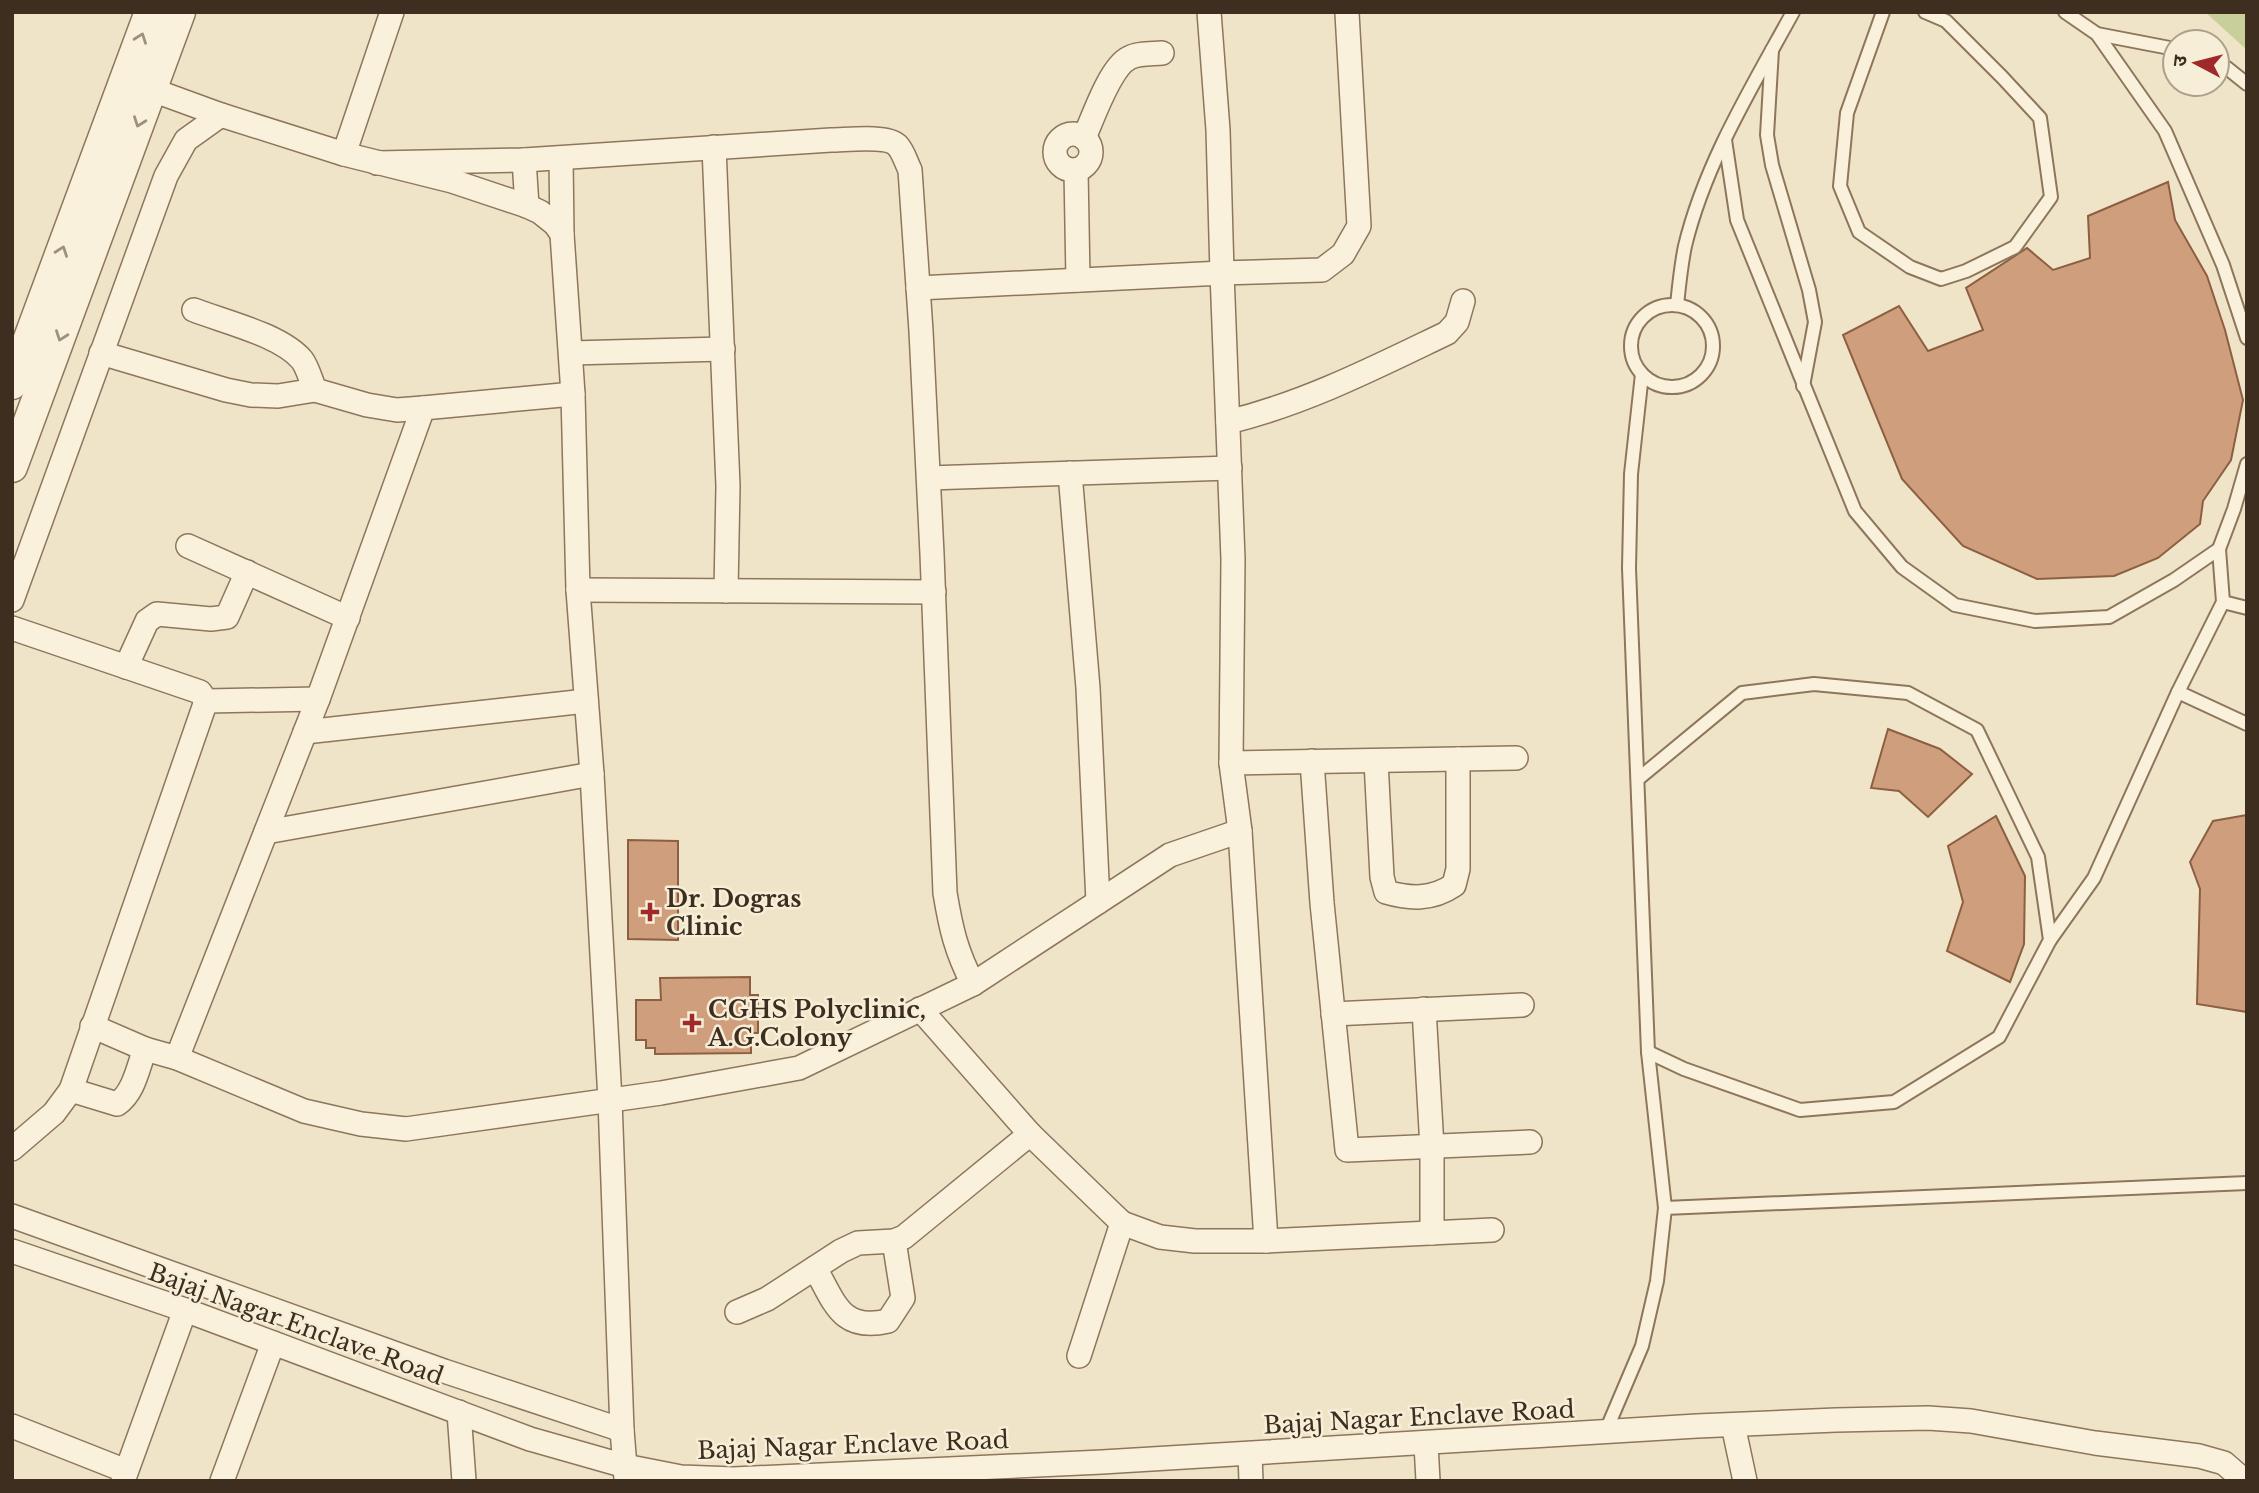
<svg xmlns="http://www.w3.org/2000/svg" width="2259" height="1493" viewBox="0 0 2259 1493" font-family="'Libre Baskerville','Noto Sans Devanagari',serif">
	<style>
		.green { fill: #c9cf9b }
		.building { fill: #cf9f7d; stroke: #8d5f41; stroke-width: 2 }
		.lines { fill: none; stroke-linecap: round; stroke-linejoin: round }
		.service-casing { stroke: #8d765c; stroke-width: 16 }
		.minor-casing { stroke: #8d765c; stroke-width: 26 }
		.tertiary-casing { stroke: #8d765c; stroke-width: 33 }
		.service { stroke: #faf1dc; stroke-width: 12 }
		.minor { stroke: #faf1dc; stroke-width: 23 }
		.tertiary { stroke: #faf1dc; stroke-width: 30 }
		.oneway { stroke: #9c907e }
		.poi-dot { fill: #9e2a2b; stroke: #f7eed8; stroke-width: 2.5 }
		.labels { text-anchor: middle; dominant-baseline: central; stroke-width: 5; stroke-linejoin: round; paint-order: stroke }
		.poi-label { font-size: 24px; font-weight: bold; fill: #3d2e20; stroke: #f7eed8; text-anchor: start }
		.street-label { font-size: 24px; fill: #3d2e20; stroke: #f7eed8 }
	</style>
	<rect width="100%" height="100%" fill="#f0e4c8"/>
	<!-- green -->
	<path class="green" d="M2205 12H2247V50Z"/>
	<!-- building -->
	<g class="building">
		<path d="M2168 182 2175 220 2207 276 2225 330 2243 400 2231 460 2203 501 2200 524 2158 558 2114 576 2037 579 1963 546 1902 479 1843 335 1899 306 1928 351 1983 330 1966 288 2027 248 2053 270 2090 258 2088 216Z"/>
		<path d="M1888 729 1940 749 1972 774 1928 817 1899 791 1871 788Z"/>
		<path d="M2247 815V1012L2197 1004 2200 889 2190 862 2213 821Z"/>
		<path d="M1996 816 2025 876 2024 944 2010 982 1947 951 1963 902 1948 846Z"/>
		<path d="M628 840 678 841V940L628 939Z"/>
		<path d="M750 977V995H758V1033H751V1053L655 1054V1048H646V1040H636V1000H661L660 978Z"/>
	</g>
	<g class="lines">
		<defs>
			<g id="service">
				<path d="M1883 12 1847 113 1840 186 1859 232 1910 267 1941 279 1966 271 2015 247 2051 197 2040 118 2002 77 1946 21 1925 12"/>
				<path d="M2065 12 2097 34 2165 131 2223 265 2247 338"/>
				<path d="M2097 34 2175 49"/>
				<path d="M1772 50 1767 135 1772 165 1809 290 1815 322 1803 386"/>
				<path d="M2217 63 2227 68 2247 84"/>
				<path d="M1725 140 1737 220 1855 511 1902 567 1955 605 2035 621 2109 617 2174 580 2219 549 2234 509 2247 464"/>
				<path d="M1677 305C1679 286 1681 265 1685 246 1705 163 1752 87 1793 12"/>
				<circle cx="1672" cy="346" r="41"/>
				<path d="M2223 602 2247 608"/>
				<path d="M2178 692 2247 724"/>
				<path d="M1638 779 1742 693 1814 684 1908 693 1977 730 2038 857 2050 940 1999 1037 1894 1102 1800 1110 1684 1069 1648 1052"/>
				<path d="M2050 940 2094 878 2178 692 2223 602 2219 549"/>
				<path d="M1665 1208 2247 1183"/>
				<path d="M1605 1433 1642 1346 1657 1281 1665 1208 1648 1052 1629 568 1631 474 1642 374"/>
			</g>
			<g id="minor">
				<path d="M1209 12 1218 130 1222 273 1322 270 1343 254 1359 226 1347 13"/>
				<path d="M136 84 221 115 344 154 452 181 527 206 540 212 555 224 562 234"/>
				<circle cx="1073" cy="152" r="18"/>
				<path d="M1084 138C1093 118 1110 67 1129 58 1138 53 1152 54 1162 53"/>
				<path d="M714 147 728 486 726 591"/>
				<path d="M344 154 392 12"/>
				<path d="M561 158 562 234 573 394 578 590 592 774 610 1100 622 1430 626 1479"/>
				<path d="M524 160 527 206"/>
				<path d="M377 163 524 160 831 140C846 140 886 135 897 145 903 151 906 162 910 170L921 331 932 554 945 893C951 929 956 951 973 984"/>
				<path d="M1076 170 1078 280"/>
				<path d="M918 288 1222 273 1233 559 1231 763 1240 831 1266 1241"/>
				<path d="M194 310C225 322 281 335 302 360 308 368 311 381 315 390"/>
				<path d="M101 353 226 390 251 395 278 396 315 390 367 405 397 410 423 408"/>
				<path d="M571 353 723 349"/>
				<path d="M1228 422C1306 403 1376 367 1447 333L1457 322 1463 301"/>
				<path d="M1070 473 1088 688 1098 902"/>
				<path d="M929 478 1230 468"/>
				<path d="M188 546 348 618"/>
				<path d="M578 590 934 592"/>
				<path d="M12 600 166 176 186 140 221 115"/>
				<path d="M12 628 200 692 206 701 71 1090 54 1113 12 1149"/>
				<path d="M126 667 147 621 157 614 211 619 227 617 247 572"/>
				<path d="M206 701 318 699"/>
				<path d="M305 732 586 701"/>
				<path d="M1312 761 1322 903 1347 1150 1530 1142"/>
				<path d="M1376 761 1382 877 1386 892C1410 899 1432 900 1454 885L1458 869V759"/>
				<path d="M1231 763 1516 758"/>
				<path d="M266 832 592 774"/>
				<path d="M920 1009 1030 1134 1122 1223 1079 1356"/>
				<path d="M1424 1009 1432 1147V1233"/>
				<path d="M1333 1014 1522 1005"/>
				<path d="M92 1026 145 1049 177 1058 304 1111 361 1124 406 1129 661 1093 799 1068 973 984 1170 855 1240 831"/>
				<path d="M177 1058 318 699 423 408 573 394"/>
				<path d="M71 1090 117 1104C134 1093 138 1067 145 1049"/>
				<path d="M12 1216 444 1371 622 1430"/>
				<path d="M1122 1223 1160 1237 1195 1241H1266L1492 1230"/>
				<path d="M12 1251 185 1310 530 1439 625 1466 681 1477 734 1479 1102 1462 1697 1426 1836 1420 1928 1418 1971 1421 2095 1443 2199 1456 2224 1463 2239 1476 2241 1481"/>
				<path d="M815 1268C835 1303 841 1332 888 1321L903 1298 894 1241"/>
				<path d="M737 1312 767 1299 841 1251 858 1243 894 1241 904 1237 1030 1134"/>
				<path d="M459 1412 464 1481"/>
				<path d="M1733 1425 1745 1481"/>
				<path d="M12 1426 126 1471"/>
				<path d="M1426 1444 1428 1481"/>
				<path d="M1250 1454 1251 1481"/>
				<path d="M123 1481 185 1310"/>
				<path d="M222 1481 273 1343"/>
			</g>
			<g id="tertiary">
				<path d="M12 384 150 12"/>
				<path d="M12 467 180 12"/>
			</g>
		</defs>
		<!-- service casing -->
		<use href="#service" class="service-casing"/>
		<!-- minor casing -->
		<use href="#minor" class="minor-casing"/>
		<!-- tertiary casing -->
		<use href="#tertiary" class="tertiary-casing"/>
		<!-- service -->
		<use href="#service" class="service"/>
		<!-- minor -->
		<use href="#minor" class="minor"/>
		<!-- tertiary -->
		<use href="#tertiary" class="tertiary"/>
	</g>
	<!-- one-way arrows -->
	<defs><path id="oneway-chevron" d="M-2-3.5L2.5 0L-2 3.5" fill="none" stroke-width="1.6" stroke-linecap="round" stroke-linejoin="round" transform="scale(1.75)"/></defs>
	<g class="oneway">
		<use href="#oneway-chevron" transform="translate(141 38) rotate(-70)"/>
		<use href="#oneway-chevron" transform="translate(139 122) rotate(110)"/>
		<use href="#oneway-chevron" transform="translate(62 251) rotate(-70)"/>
		<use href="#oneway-chevron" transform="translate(61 336) rotate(110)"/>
	</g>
	<!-- markers -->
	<g class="poi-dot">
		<path d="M646.5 901.5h7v7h7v7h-7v7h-7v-7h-7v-7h7z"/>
		<path d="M688.5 1012.5h7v7h7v7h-7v7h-7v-7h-7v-7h7z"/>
	</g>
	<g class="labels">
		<!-- poi labels -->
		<g class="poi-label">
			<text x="666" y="898">Dr. Dogras<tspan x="666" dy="28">Clinic</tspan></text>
			<text x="708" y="1009">CGHS Polyclinic,<tspan x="708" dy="28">A.G.Colony</tspan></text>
		</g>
		<!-- street labels -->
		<g class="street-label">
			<text transform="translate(296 1324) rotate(20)">Bajaj Nagar Enclave Road</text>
			<text transform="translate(1419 1417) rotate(-3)">Bajaj Nagar Enclave Road</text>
			<text transform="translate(853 1445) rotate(-2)">Bajaj Nagar Enclave Road</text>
		</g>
	</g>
	<!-- border -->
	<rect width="2259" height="1493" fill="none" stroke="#3d2e20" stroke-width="28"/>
	<!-- north arrow -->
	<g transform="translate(2196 63) rotate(277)"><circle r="33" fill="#f7eed8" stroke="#ada18e" stroke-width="2"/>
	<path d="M0-5L12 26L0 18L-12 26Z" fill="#9e2a2b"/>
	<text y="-10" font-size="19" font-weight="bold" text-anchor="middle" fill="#3d2e20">उ</text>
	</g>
</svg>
